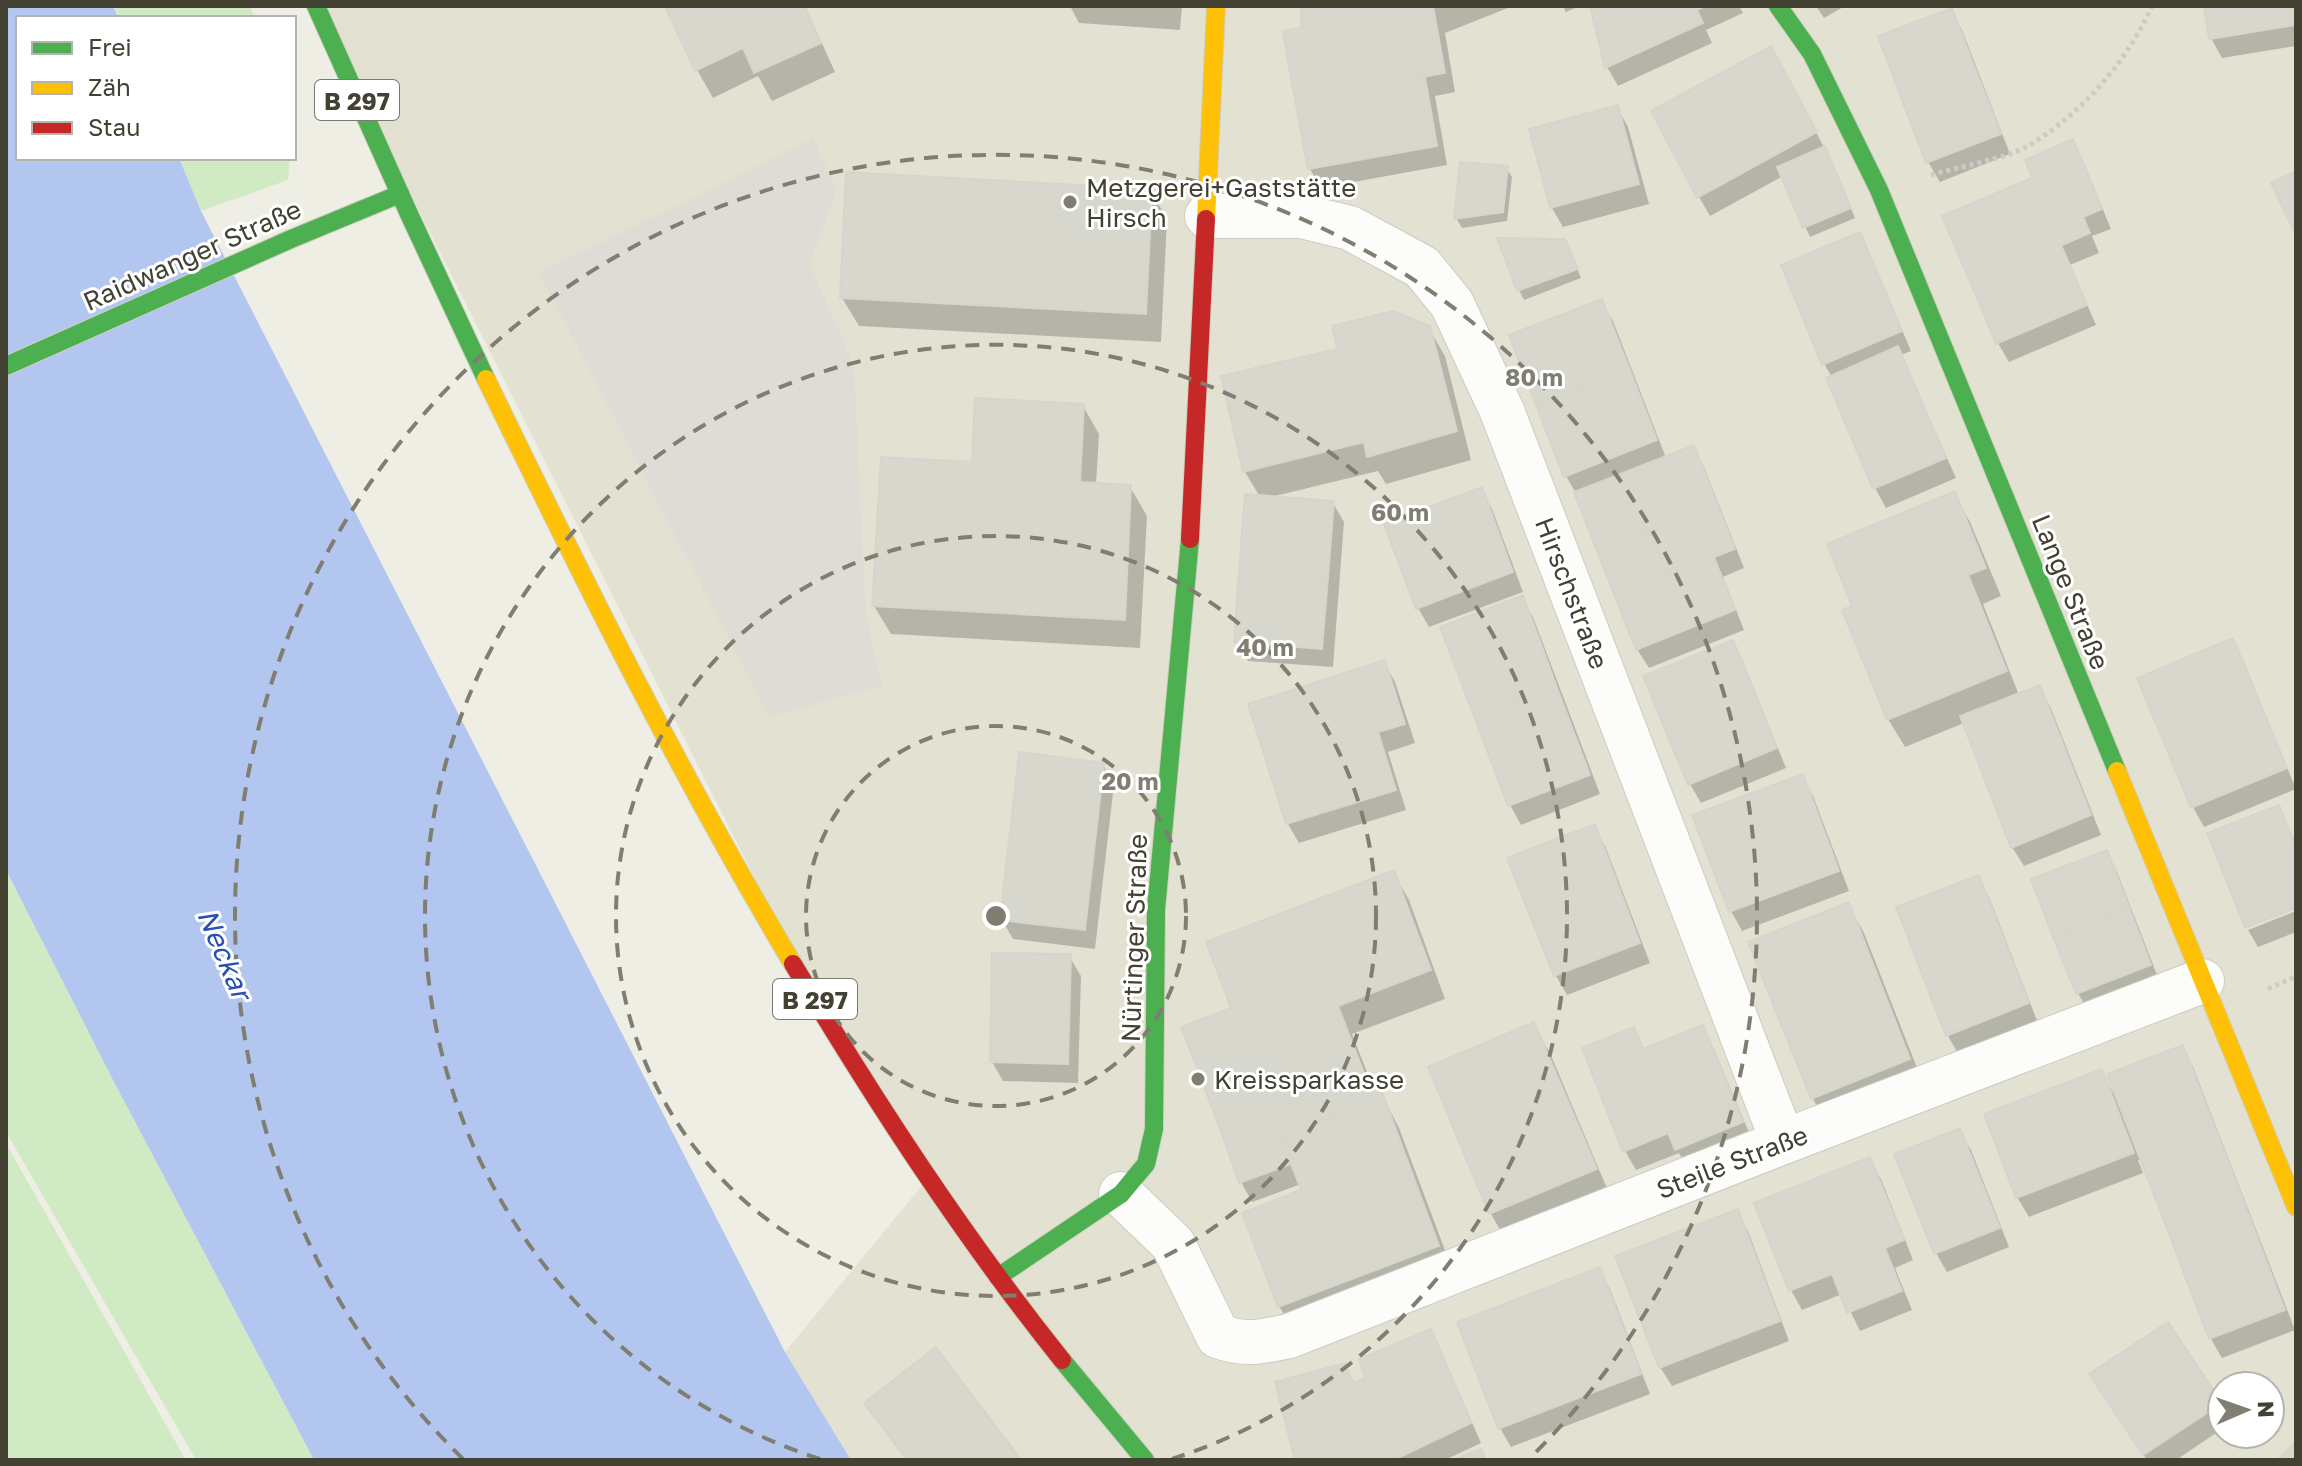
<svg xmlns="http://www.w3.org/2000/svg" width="2302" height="1466" viewBox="0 0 2302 1466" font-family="'Golos Text',sans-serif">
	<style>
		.residential { fill: #e3e2d2; fill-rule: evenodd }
		.green { fill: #d0ebc3 }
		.parking { fill: #ddddd5 }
		.water { fill: #b2c6ef }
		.shadow { fill: #0003 }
		.building { fill: #d7d7cd; stroke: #d6d5cb; stroke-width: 2 }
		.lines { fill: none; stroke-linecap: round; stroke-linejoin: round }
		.street-casing { stroke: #cccbc3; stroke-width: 46 }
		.fast-casing { stroke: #cecfbd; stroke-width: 20 }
		.slow-casing { stroke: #cecfbd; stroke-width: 20 }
		.jam-casing { stroke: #cecfbd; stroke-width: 20 }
		.path { stroke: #ccccc5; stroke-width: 5; stroke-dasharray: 4 4; stroke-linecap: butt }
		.street { stroke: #fcfcfb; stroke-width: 44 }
		.fast { stroke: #4caf50; stroke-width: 18 }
		.slow { stroke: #ffc107; stroke-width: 18 }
		.jam { stroke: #c62828; stroke-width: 18 }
		.ring { fill: none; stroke: #7f7e71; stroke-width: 4; stroke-dasharray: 14 10 }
		.poi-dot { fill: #7f7e71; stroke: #fff; stroke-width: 3 }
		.labels { text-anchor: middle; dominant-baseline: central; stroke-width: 6; stroke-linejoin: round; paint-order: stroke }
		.shield { fill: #fff; stroke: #7b7a70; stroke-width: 2 }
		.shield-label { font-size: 24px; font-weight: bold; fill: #434132 }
		.poi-label { font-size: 26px; fill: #434132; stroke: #fff; text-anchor: start }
		.street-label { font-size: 26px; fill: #434132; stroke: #fff }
		.water-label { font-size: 28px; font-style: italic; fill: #2750b3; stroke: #fff }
		.centre { fill: #7f7e71; stroke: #fff; stroke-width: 4 }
		.ring-label { font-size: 24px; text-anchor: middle; font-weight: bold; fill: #7f7e71; stroke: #fff; stroke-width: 6; stroke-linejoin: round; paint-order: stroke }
	</style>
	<rect width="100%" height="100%" fill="#eeeee5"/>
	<!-- residential -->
	<path class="residential" d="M316 6H2296V1460H851L785 1352 928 1178 818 1004ZM2222 1386H2270V1434H2222Z"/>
	<!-- green -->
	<g class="green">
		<path d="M113 6H250L255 18H118Z"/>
		<path d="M179 158H290L288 180 201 211Z"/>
		<path d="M6 870 114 1082 314 1460H196L6 1132Z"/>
		<path d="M6 1144 186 1460H6Z"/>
	</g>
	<!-- parking -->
	<path class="parking" d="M813 138 837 190 810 264 854 366 866 614 882 686 769 717 539 273Z"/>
	<!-- water -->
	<path class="water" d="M6 6H113L118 18H18V158H179L201 211 785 1352 851 1460H314L114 1082 6 870Z"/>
	<!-- shadow -->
	<g class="shadow">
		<path d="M667 6H805L835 72 772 101 758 76 713 98 697 70Z"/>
		<path d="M1070 6H1182L1180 30 1079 23Z"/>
		<path d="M1303 6H1513L1445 33 1455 92 1435 96 1447 165 1321 188 1310 169 1285 33 1304 29Z"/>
		<path d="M1563 6H1580L1566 12Z"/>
		<path d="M1592 6H1739L1743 13 1706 30 1712 43 1618 86 1607 67Z"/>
		<path d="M1816 6H1845L1824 18Z"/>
		<path d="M2206 6H2296V46L2222 58 2211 38Z"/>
		<path d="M1951 10 1962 30 2010 154 1940 182 1928 162 1880 38Z"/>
		<path d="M1781 68 1830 158 1855 218 1810 237 1783 176 1710 216 1699 197Z"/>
		<path d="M1617 107 1628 127 1649 204 1563 227 1552 208 1531 131Z"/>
		<path d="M2072 142 2083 161 2111 229 2092 236 2099 253 2070 265 2096 325 2009 362 1998 343 2034 179Z"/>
		<path d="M1506 168 1512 177 1507 221 1462 228 1456 218Z"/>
		<path d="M1151 191 1167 219 1161 342 859 326 842 298Z"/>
		<path d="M1859 235 1870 254 1911 351 1901 355 1956 478 1886 508 1875 488 1832 377 1824 364Z"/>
		<path d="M1570 251 1581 278 1524 300 1519 290Z"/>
		<path d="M1601 302 1613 321 1666 458 1693 447 1704 467 1744 568 1723 577 1744 630 1649 668 1637 649 1577 495 1566 476Z"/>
		<path d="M1428 327 1445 356 1471 460 1386 484 1378 471 1271 497 1333 503 1344 522 1333 667 1248 661 1236 641 1260 497 1245 472 1223 377Z"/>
		<path d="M1083 406 1099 434 1096 485 1130 487 1147 516 1140 648 891 634 874 606 974 464Z"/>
		<path d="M1481 490 1492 509 1523 592 1429 627 1418 608Z"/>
		<path d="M1954 494 1970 522 2001 596 1983 604 2019 695 2039 687 2050 706 2101 835 2024 866 2012 847 1964 723 1905 747 1888 719 1855 607Z"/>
		<path d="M1522 598 1533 617 1600 794 1521 825 1510 805Z"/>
		<path d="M2232 640 2243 660 2296 789 2204 827 2193 807 2140 679Z"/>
		<path d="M1732 642 1743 662 1786 768 1701 803 1690 784Z"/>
		<path d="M1384 662 1395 682 1415 743 1388 752 1406 810 1299 843 1288 824 1251 705Z"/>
		<path d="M1103 765 1114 784 1095 949 1013 939 1002 920Z"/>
		<path d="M1802 777 1813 796 1849 891 1742 931 1731 911 1695 816Z"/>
		<path d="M2278 807 2296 843V906Z"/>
		<path d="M1594 827 1605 846 1650 963 1567 995 1556 976 1510 859Z"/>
		<path d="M2106 852 2117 872 2161 985 2089 1013 2078 993Z"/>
		<path d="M1393 872 1409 900 1445 999 1352 1034 1369 1077 1372 1076 1399 1128 1454 1274 1296 1334 1279 1306 1304 1191 1301 1184 1252 1202 1241 1182 1184 1029 1234 1009Z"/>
		<path d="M1978 877 1989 897 2038 1023 1959 1055 1948 1036 1899 908Z"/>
		<path d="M1848 905 1864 933 1925 1088 1829 1127 1813 1099 1751 943Z"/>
		<path d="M2296 911V932L2258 947 2248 930Z"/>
		<path d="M1069 956 1081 976 1078 1083 1003 1081 992 1062Z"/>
		<path d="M1533 1025 1550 1053 1611 1198 1507 1242 1491 1214 1431 1068Z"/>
		<path d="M1702 1027 1713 1047 1753 1142 1688 1169 1679 1153 1636 1170 1625 1151 1633 1030 1645 1050Z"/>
		<path d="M2182 1048 2193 1067 2295 1330 2222 1358 2211 1339 2142 1159 2138 1160 2143 1173 2029 1217 2017 1197 2101 1071 2115 1096Z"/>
		<path d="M1959 1130 1971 1150 2009 1247 1947 1272 1936 1253Z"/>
		<path d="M1869 1159 1881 1179 1913 1260 1895 1268 1912 1310 1860 1331 1842 1294 1802 1310 1791 1290Z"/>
		<path d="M1737 1212 1748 1231 1789 1341 1672 1386 1660 1367Z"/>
		<path d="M1599 1269 1610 1289 1650 1394 1511 1447 1500 1428Z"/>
		<path d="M2167 1325 2222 1408V1429L2176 1460H2147L2103 1394Z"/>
		<path d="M1430 1331 1441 1351 1481 1443 1445 1460H1297L1344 1366 1355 1384 1367 1379Z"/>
		<path d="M936 1350 1019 1460H906L867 1403Z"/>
	</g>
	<!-- building -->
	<g class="building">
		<path d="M665 6H804L821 43 754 73 743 48 695 71Z"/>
		<path d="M1301 6H1423L1301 28Z"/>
		<path d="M1423 6H1433L1445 73 1295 100 1283 31Z"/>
		<path d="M1590 6H1705L1697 10 1703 23 1605 68Z"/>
		<path d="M2204 6H2296V25L2209 39Z"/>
		<path d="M1952 8 1976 71 1902 100 1878 36Z"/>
		<path d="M1771 46 1817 132 1697 198 1651 111Z"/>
		<path d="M1976 71 2001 134 1926 163 1902 100Z"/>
		<path d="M1425 77 1437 146 1308 169 1295 100Z"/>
		<path d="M1618 105 1639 184 1550 208 1529 129Z"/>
		<path d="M2073 139 2102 209 2083 217 2090 233 1971 284 1942 216 2032 178 2025 160Z"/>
		<path d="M1825 146 1851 208 1803 228 1777 167Z"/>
		<path d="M1460 162 1508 166 1503 212 1454 219Z"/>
		<path d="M2296 171V235L2271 183Z"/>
		<path d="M846 172 1152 189 1146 314 840 298Z"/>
		<path d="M1860 232 1902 331 1822 365 1781 265Z"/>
		<path d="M1497 238 1565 239 1578 269 1517 291Z"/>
		<path d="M2061 245 2087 305 1996 344 1971 284Z"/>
		<path d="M1602 299 1630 370 1536 405 1509 335Z"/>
		<path d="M1393 311 1430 326 1457 431 1367 457 1364 442 1243 472 1221 376 1337 349 1332 326Z"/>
		<path d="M1898 346 1946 458 1873 489 1826 378Z"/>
		<path d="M1630 370 1657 440 1564 477 1536 405Z"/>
		<path d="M975 398 1084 404 1080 482 1131 485 1125 620 872 606 881 457 972 462Z"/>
		<path d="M1694 445 1735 549 1668 575 1650 530 1597 551 1574 492Z"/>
		<path d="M1482 487 1513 572 1416 609 1384 524Z"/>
		<path d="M1955 491 1986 568 1968 575 2007 671 1887 720 1842 610 1852 606 1827 544Z"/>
		<path d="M1245 494 1334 501 1328 577 1239 571Z"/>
		<path d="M1650 530 1668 575 1714 557 1735 610 1636 650 1597 551Z"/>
		<path d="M1239 571 1328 577 1322 649 1234 642Z"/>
		<path d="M1523 595 1556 685 1474 716 1440 627Z"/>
		<path d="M2233 638 2287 768 2191 808 2137 678Z"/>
		<path d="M1733 640 1777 748 1688 785 1643 676Z"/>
		<path d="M1385 660 1405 724 1378 732 1396 790 1286 824 1248 704Z"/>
		<path d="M1556 685 1590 775 1508 806 1474 716Z"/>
		<path d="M2040 685 2091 815 2011 848 1960 716Z"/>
		<path d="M1019 752 1104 763 1085 930 1000 920Z"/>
		<path d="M1803 774 1839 871 1729 912 1692 815Z"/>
		<path d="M2279 805 2296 847V908L2245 928 2207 833Z"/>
		<path d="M1595 824 1640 943 1554 976 1507 858Z"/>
		<path d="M2107 850 2129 907 2053 937 2031 879Z"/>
		<path d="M1394 870 1431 970 1338 1006 1365 1076 1221 1131 1181 1027 1231 1008 1206 942Z"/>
		<path d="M1979 875 2029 1003 1946 1036 1896 907Z"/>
		<path d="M1849 902 1910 1059 1811 1099 1748 942Z"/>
		<path d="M2129 907 2151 965 2076 994 2053 937Z"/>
		<path d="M992 953 1071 954 1068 1064 990 1062Z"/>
		<path d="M1534 1022 1597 1169 1489 1214 1428 1067Z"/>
		<path d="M1703 1025 1743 1122 1675 1150 1668 1133 1623 1152 1582 1048 1634 1027 1643 1049Z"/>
		<path d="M2183 1045 2234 1176 2158 1205 2107 1074Z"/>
		<path d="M2102 1069 2134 1153 2016 1198 1984 1114Z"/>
		<path d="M1373 1073 1384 1097 1281 1137 1291 1164 1239 1183 1221 1131Z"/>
		<path d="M1384 1097 1439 1246 1278 1307 1242 1213 1301 1190 1281 1137Z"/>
		<path d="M1960 1128 2000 1228 1934 1254 1894 1154Z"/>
		<path d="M1870 1157 1904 1240 1885 1248 1902 1291 1847 1313 1832 1274 1789 1291 1754 1203Z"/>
		<path d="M2234 1176 2285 1310 2209 1339 2158 1205Z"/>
		<path d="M1738 1209 1780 1321 1659 1368 1615 1256Z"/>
		<path d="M1600 1267 1641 1374 1498 1429 1457 1322Z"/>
		<path d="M2168 1322 2222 1403 2143 1455 2089 1374Z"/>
		<path d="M1431 1329 1471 1423 1402 1456 1388 1460H1295L1275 1382 1345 1363 1353 1383 1365 1378 1359 1359Z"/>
		<path d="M936 1347 1019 1457 1016 1460H907L864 1403Z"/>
		<path d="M2296 1442V1460H2277Z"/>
		<path d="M1481 1449 1486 1460H1453Z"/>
	</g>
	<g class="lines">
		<defs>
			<g id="street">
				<path d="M1207 216H1301L1350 228 1422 267 1452 304 1502 411 1783 1142"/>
				<path d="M1121 1194 1173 1244 1218 1336C1245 1346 1262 1342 1289 1336L1783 1142 2202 981"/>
			</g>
			<g id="fast">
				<path d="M316 6 409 214 486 379"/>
				<path d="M1778 6 1812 54 1879 190 2117 771"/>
				<path d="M6 366 291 239 400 194"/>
				<path d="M998 1277 1121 1194 1146 1164 1154 1129 1156 910 1190 539"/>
				<path d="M1062 1360 1145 1460"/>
			</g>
			<g id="slow">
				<path d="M1206 219 1216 6"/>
				<path d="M486 379C582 577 680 775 793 964"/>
				<path d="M2117 771 2296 1207"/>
			</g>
			<g id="jam">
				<path d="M1190 539 1206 219"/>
				<path d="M793 964C875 1101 962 1235 1062 1360"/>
			</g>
		</defs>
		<!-- street casing -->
		<use href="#street" class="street-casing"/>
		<!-- fast casing -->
		<use href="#fast" class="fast-casing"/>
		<!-- slow casing -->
		<use href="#slow" class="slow-casing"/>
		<!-- jam casing -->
		<use href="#jam" class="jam-casing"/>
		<!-- path -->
		<g class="path">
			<path d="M1931 175C1955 168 2007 158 2026 147 2080 116 2127 62 2152 6"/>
			<path d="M2268 989 2296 976"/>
		</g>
		<!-- street -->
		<use href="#street" class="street"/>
		<!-- fast -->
		<use href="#fast" class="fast"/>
		<!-- slow -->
		<use href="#slow" class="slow"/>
		<!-- jam -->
		<use href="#jam" class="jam"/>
	</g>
	<!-- distance rings -->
	<g class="ring">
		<circle cx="996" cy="916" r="190"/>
		<circle cx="996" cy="916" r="380"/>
		<path d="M820 1459A571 571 0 1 1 1172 1459"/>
		<path d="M463 1459A761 761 0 1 1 1529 1459"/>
	</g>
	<!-- markers -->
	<g class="poi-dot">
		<circle cx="1070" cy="202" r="8"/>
		<circle cx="1198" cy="1079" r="8"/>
	</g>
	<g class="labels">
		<!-- shield labels -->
		<g class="shield">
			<rect x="315" y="80" width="84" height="40" rx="6"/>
			<rect x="773" y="979" width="84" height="40" rx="6"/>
		</g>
		<g class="shield-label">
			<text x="357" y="100">B 297</text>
			<text x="815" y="999">B 297</text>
		</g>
		<!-- poi labels -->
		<g class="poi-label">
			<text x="1086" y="187">Metzgerei+Gaststätte<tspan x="1086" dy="30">Hirsch</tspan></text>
			<text x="1214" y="1079">Kreissparkasse</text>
		</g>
		<!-- street labels -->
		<g class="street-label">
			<text transform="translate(192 255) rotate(-24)">Raidwanger Straße</text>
			<text transform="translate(2071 592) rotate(68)">Lange Straße</text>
			<text transform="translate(1572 593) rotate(69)">Hirschstraße</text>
			<text transform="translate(1134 938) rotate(-88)">Nürtinger Straße</text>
			<text transform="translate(1732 1162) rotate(-21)">Steile Straße</text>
		</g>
		<!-- water labels -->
		<g class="water-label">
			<text transform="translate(225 954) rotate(67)">Neckar</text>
		</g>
	</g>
	<circle cx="996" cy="916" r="12" class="centre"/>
	<g class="ring-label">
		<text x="1534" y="386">80 m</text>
		<text x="1400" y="521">60 m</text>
		<text x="1265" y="656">40 m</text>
		<text x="1130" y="790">20 m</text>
	</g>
	<!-- border -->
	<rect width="2302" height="1466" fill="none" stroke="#434132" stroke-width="16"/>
	<!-- legend -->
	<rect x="16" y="16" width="280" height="144" fill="#ffffff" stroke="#b4b3ad" stroke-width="2"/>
	<rect x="32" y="42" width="40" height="12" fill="#4caf50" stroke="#b4b3ad" stroke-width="2"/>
	<text x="88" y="56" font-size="24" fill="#434132">Frei</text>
	<rect x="32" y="82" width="40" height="12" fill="#ffc107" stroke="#b4b3ad" stroke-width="2"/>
	<text x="88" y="96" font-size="24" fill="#434132">Zäh</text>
	<rect x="32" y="122" width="40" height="12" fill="#c62828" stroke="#b4b3ad" stroke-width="2"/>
	<text x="88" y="136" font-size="24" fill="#434132">Stau</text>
	<!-- north arrow -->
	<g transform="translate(2246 1410) rotate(88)"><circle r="38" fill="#ffffff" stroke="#b4b3ad" stroke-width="2"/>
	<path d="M0-6L14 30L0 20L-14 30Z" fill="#7f7e71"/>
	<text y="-12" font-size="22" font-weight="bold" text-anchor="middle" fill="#434132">N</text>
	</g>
</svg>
